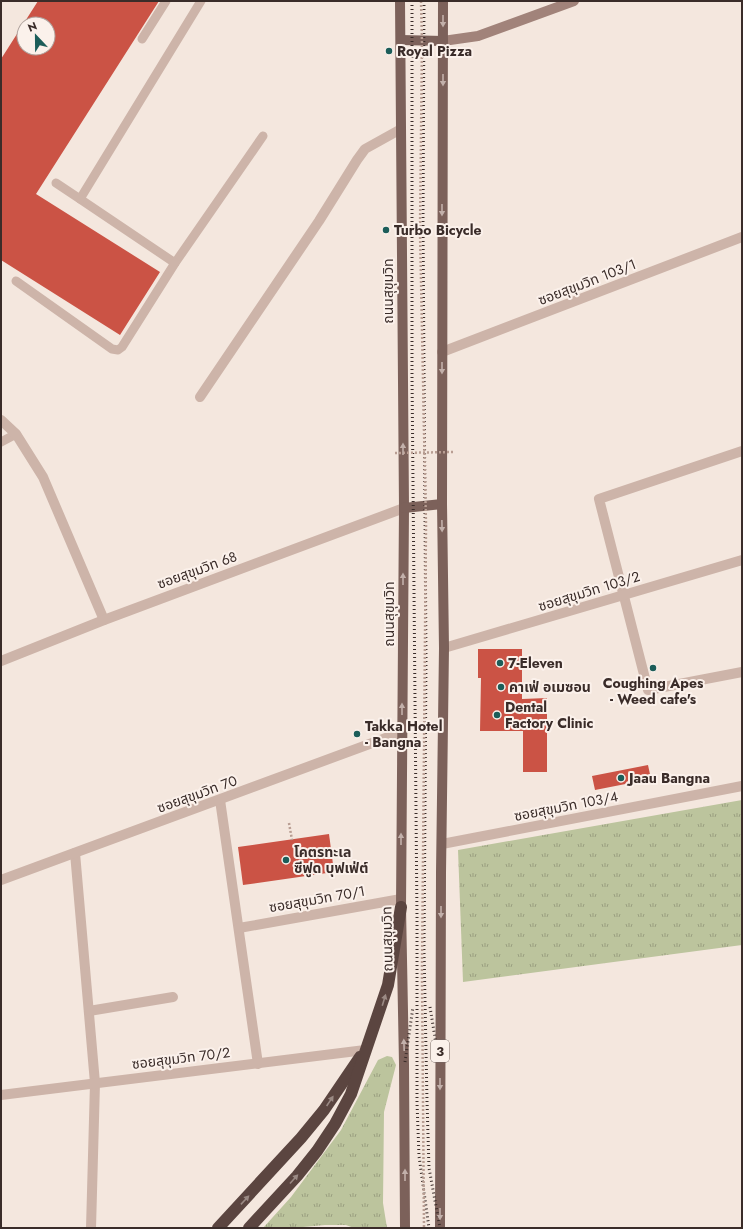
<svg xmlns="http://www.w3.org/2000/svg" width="743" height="1229" viewBox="0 0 743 1229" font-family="Jost,'Noto Sans Thai',sans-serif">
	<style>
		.grass { fill: url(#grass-tufts) }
		.building { fill: #cb5345; fill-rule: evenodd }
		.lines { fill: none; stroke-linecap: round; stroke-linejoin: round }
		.path { stroke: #b99e93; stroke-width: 2.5; stroke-dasharray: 2 2; stroke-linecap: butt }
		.lane { stroke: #cdb4a9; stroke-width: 9 }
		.street { stroke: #cdb4a9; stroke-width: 10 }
		.secondary { stroke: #a1837a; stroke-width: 10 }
		.primary { stroke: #7c615a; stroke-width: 10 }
		.highway { stroke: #5b4540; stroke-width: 12 }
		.rail { stroke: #3a2c29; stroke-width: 3; stroke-dasharray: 1 3; stroke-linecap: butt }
		.path-bridge { stroke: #b99e93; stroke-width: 2.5; stroke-dasharray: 2 2; stroke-linecap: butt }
		.oneway { fill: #c2b0aa }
		.oneway2 { fill: #9b8a84 }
		.poi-dot { fill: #1c5d59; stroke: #fbf1eb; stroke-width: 1.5 }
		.labels { text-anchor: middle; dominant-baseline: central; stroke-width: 4; stroke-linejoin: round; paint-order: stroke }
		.shield { fill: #fbf1eb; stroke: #746763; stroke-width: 1 }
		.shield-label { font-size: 13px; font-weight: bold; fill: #3a2c29 }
		.poi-label { font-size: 14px; font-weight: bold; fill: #3a2c29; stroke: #fbf1eb; text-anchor: start }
		.street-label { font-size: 14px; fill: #3a2c29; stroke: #fbf1eb }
	</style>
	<defs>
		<pattern id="grass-tufts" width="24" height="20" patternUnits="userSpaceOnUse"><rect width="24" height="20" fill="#bcc49d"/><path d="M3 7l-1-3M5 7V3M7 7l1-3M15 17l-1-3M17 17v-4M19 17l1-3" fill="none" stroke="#9a9f80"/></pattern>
	</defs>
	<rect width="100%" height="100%" fill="#f4e7de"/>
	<!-- grass -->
	<g class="grass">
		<path d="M742 800V945L463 982 458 850Z"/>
		<path d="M387 1056 392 1057 396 1065 384 1112 383 1203 387 1228H354L346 1225H325L292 1228H263L291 1197 341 1130 378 1060Z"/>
	</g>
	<!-- building -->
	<g class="building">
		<path d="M38 1H159L36 194 160 272 120 335 1 260V59ZM24 24H48V48H24Z"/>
		<path d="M478 649H522V699L547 698V772H523V731H480L481 678H478Z"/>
		<path d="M648 765 651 779 595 790 592 776Z"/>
		<path d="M329 834 334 872 243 885 238 847Z"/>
	</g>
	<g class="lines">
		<!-- path -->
		<path class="path" d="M289 823 292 840"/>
		<!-- lane -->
		<g class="lane">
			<path d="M201 1 80 199 175 263 263 136"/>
			<path d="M142 39 166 1"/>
			<path d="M56 183 80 199"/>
			<path d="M16 281 112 349 118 350 122 347 175 263"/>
			<path d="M1 442 16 434"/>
		</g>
		<!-- street -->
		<g class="street">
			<path d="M442 352 742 237"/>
			<path d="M200 397 319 221 357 160 365 149 401 129"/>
			<path d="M1 420 16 434 43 477 104 620"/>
			<path d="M742 451 599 499 648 690 742 672"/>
			<path d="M444 648 742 560"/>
			<path d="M1 661 104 620 404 508"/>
			<path d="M220 800 258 1064"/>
			<path d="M442 844 742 786"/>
			<path d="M75 853 95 1083 91 1228"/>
			<path d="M1 880 402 732"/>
			<path d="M239 928 401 899"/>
			<path d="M89 1011 173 997"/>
			<path d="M1 1095 365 1050"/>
		</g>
		<!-- secondary -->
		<path class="secondary" d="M443 41 478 36 574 1"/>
		<!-- primary -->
		<g class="primary">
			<path d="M400 1 404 508 401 907 404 1064 405 1228"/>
			<path d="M401 40 443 41"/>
			<path d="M404 508 442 504"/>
			<path d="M440 1228 441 873 444 648 442 504 443 1"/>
		</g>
		<!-- highway -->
		<g class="highway">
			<path d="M218 1228 301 1138 324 1110 360 1057"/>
			<path d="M249 1228 297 1176 317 1151 335 1124 351 1094 388 985 401 907"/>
		</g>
		<!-- rail -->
		<g class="rail">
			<path d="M412 1V374L417 918V1103L419 1156 429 1228"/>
			<path d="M424 1 423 224 426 660 424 950 427 1101 429 1168 440 1228"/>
			<path d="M430 1007 438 1056"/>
			<path d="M405 1062 413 1007"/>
		</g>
		<!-- path-bridge -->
		<g class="path-bridge">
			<path d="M421 1 422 42 420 231 426 525 422 972 424 1228"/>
			<path d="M395 453 454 452"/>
		</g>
	</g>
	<!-- one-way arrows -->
	<defs><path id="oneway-solid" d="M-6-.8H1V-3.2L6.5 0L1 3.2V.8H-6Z"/></defs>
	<g class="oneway">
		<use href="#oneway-solid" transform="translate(443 21) rotate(90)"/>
		<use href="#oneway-solid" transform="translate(443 80) rotate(90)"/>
		<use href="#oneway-solid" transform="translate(442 210) rotate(90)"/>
		<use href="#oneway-solid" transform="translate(442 368) rotate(90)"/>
		<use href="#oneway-solid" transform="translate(403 449) rotate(-90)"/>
		<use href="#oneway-solid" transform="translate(442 526) rotate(89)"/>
		<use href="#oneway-solid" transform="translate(403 579) rotate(-90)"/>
		<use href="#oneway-solid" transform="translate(402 709) rotate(-90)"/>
		<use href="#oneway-solid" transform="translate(401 839) rotate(-90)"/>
		<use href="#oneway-solid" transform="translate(441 912) rotate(90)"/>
		<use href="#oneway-solid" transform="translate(404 1045) rotate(-92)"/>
		<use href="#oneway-solid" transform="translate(440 1084) rotate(90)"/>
		<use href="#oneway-solid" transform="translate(405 1175) rotate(-90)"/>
		<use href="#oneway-solid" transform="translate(440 1214) rotate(90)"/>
	</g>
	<g class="oneway2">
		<use href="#oneway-solid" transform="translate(384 1000) rotate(-73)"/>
		<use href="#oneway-solid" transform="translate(330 1101) rotate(-56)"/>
		<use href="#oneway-solid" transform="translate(294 1179) rotate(-48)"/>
		<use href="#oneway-solid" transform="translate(245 1200) rotate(-47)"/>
	</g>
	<!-- markers -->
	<g class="poi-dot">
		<circle cx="389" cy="51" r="4"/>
		<circle cx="386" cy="230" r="4"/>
		<circle cx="500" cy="663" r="4"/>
		<circle cx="653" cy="668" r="4"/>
		<circle cx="501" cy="687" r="4"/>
		<circle cx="497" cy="715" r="4"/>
		<circle cx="357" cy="734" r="4"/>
		<circle cx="621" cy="778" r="4"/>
		<circle cx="286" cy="860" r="4"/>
	</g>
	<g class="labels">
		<!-- shield labels -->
		<rect class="shield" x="431" y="1040" width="18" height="22" rx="3"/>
		<g class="shield-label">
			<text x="440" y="1051">3</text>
		</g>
		<!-- poi labels -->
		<g class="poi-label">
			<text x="397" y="51">Royal Pizza</text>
			<text x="394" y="230">Turbo Bicycle</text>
			<text x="508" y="663">7-Eleven</text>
			<text x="653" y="683" text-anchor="middle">Coughing Apes<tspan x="653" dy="16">- Weed cafe's</tspan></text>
			<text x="509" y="687">คาเฟ่ อเมซอน</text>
			<text x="505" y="707">Dental<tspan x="505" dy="16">Factory Clinic</tspan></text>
			<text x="365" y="726">Takka Hotel<tspan x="365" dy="16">- Bangna</tspan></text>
			<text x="629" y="778">Jaau Bangna</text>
			<text x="294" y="852">โคตรทะเล<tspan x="294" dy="16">ซีฟูด บุฟเฟ่ต์</tspan></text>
		</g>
		<!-- street labels -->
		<g class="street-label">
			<text transform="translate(587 282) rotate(-21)">ซอยสุขุมวิท 103/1</text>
			<text transform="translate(388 291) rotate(-90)">ถนนสุขุมวิท</text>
			<text transform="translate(197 570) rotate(-20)">ซอยสุขุมวิท 68</text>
			<text transform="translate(589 591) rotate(-17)">ซอยสุขุมวิท 103/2</text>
			<text transform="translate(389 614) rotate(-90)">ถนนสุขุมวิท</text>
			<text transform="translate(197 794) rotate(-20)">ซอยสุขุมวิท 70</text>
			<text transform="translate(566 806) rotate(-11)">ซอยสุขุมวิท 103/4</text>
			<text transform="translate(317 899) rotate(-10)">ซอยสุขุมวิท 70/1</text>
			<text transform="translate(387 939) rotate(-91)">ถนนสุขุมวิท</text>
			<text transform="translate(181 1058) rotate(-7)">ซอยสุขุมวิท 70/2</text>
		</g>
	</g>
	<!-- border -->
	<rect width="743" height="1229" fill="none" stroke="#3a2c29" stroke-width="4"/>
	<!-- north arrow -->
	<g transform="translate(36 36) rotate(338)"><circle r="19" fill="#fbf1eb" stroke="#aea29d"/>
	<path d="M0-3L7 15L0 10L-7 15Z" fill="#1c5d59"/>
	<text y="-6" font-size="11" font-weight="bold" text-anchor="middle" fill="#3a2c29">N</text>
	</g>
</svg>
